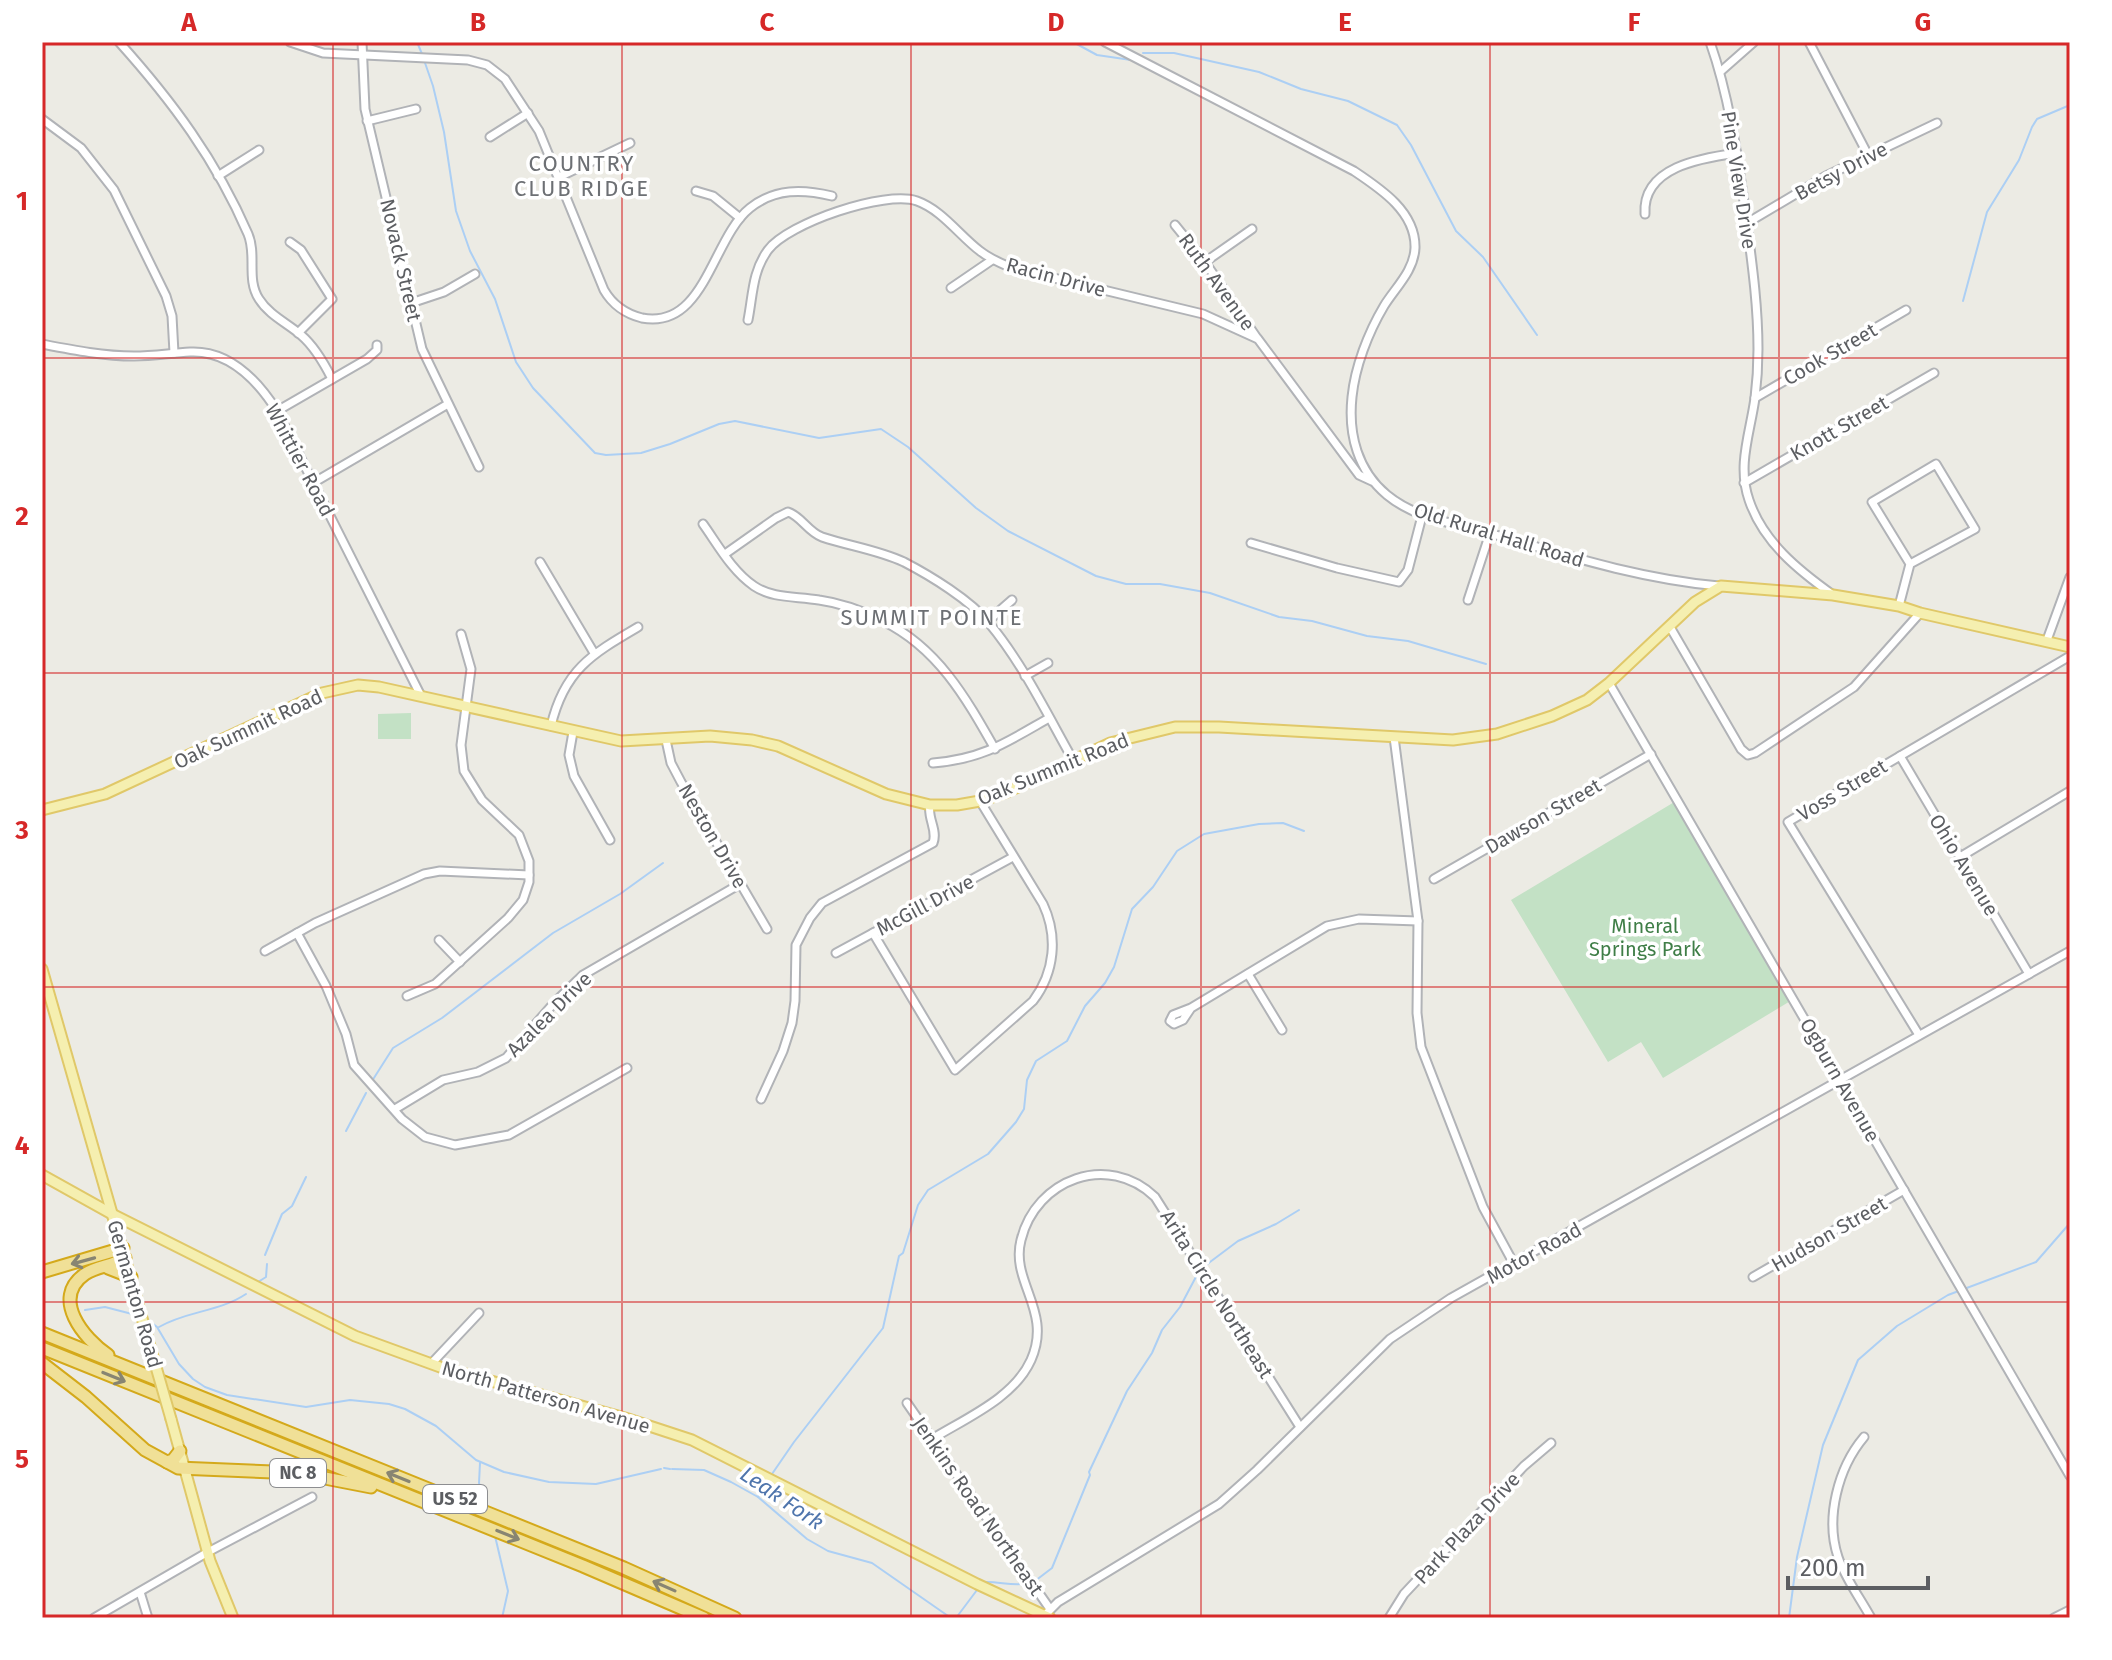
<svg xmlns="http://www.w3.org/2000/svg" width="2112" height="1660" viewBox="0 0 2112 1660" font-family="'Fira Sans',sans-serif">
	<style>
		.green { fill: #c3e1c5 }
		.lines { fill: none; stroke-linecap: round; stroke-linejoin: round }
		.stream { stroke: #accff4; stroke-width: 2 }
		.minor-casing { stroke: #b1b3b7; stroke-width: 11 }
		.major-casing { stroke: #e0c869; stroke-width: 13 }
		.highway-casing { stroke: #d4a91b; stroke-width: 15 }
		.minor { stroke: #fff; stroke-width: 7 }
		.major { stroke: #f5efb0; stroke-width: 9 }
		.highway { stroke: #f0e097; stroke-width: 11 }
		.major-bridge-casing { stroke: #e0c869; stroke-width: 13; stroke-linecap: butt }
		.major-bridge { stroke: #f5efb0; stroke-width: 9 }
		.oneway { stroke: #888572 }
		.grid { fill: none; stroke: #d62828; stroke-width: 2; stroke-opacity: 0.55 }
		.labels { text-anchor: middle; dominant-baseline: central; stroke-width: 7; stroke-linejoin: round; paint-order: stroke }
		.shield { fill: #fff; stroke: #8d8e91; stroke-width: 2 }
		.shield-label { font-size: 18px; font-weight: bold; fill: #5c5e62 }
		.street-label { font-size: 20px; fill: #5c5e62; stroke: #fff }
		.park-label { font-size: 20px; fill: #3f7e47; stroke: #fff }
		.neighbourhood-label { font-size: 22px; letter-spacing: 2px; fill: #6d7074; stroke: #fff }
		.water-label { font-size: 22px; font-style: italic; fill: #4f75ac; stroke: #fff }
		.neatline { fill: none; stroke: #d62828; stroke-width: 3 }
		.grid-label { font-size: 26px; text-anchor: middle; font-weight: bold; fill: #d62828 }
	</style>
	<rect width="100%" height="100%" fill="#ecebe4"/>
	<!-- green -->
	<g class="green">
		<path d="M411 713V739H378V714Z"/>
		<path d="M1676 801 1792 1000 1663 1078 1641 1042 1608 1062 1511 900Z"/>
	</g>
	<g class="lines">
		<!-- stream -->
		<g class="stream">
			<path d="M417 42 422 54"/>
			<path d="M1073 42 1097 55 1131 60"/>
			<path d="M1143 53H1174L1259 72 1301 89 1348 101 1397 125 1411 145 1456 231 1483 257 1537 335"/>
			<path d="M424 60 433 86 444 132 456 211 470 251 495 299 516 362 533 388 595 453 606 455 641 453 670 444 719 424 735 421 819 438 881 429 908 447 976 508 1008 531 1096 576 1126 584H1160L1210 593 1279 617 1312 621 1367 636 1408 641 1486 664"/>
			<path d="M1963 301 1987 212 2019 160 2032 127 2037 119 2070 105"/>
			<path d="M372 1081 393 1048 442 1018 553 933 620 894 663 863"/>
			<path d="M346 1131 366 1093"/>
			<path d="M265 1255 282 1214 292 1206 306 1177"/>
			<path d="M1202 1268 1238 1241 1276 1224 1299 1210"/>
			<path d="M258 1282 266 1277 267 1264"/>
			<path d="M85 1310 105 1307 136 1315"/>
			<path d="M147 1319 157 1327 179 1364 193 1379 205 1387 227 1395 306 1407 350 1400 389 1404 405 1409 436 1426 476 1460 504 1472 549 1482 596 1484 661 1469"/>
			<path d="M159 1327C186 1311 219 1312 246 1294"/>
			<path d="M480 1463 479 1483 488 1507"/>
			<path d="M664 1468 670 1469"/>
			<path d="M672 1469 704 1470 731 1482 758 1497 807 1539 828 1551 872 1563 951 1618"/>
			<path d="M772 1474 794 1442 883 1328 899 1256 903 1253 918 1205 928 1190 988 1154 1016 1122 1024 1109 1027 1080 1036 1061 1067 1041 1085 1006 1105 983 1114 967 1132 909 1153 887 1177 851 1204 834 1259 824 1283 823 1304 831"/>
			<path d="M758 1497 766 1483"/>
			<path d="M495 1536 508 1591 502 1618"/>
			<path d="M1035 1581 1052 1568 1090 1475 1089 1472 1127 1391 1152 1353 1162 1330 1180 1307 1198 1273"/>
			<path d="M984 1582C999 1581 1014 1587 1029 1583"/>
			<path d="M956 1618 977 1590"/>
			<path d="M1789 1618 1797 1557 1823 1445 1858 1360 1897 1326 1948 1295 2036 1262 2070 1223"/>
		</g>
		<defs>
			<g id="minor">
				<path d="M119 42C172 101 216 160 248 234 257 255 246 279 259 299 269 315 287 323 301 335 314 346 324 363 332 379"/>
				<path d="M290 42 323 53 468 60 487 65 505 79 539 131 604 290C612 304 626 314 642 318 705 330 712 238 750 208 775 188 803 189 832 196"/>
				<path d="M362 42 365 109 422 349 479 467"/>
				<path d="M1105 42 1354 171C1381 189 1416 212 1415 248 1414 271 1395 288 1384 306 1368 333 1355 367 1352 397 1348 435 1358 471 1387 495 1416 519 1454 523 1489 533 1565 555 1640 579 1719 586"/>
				<path d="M1710 42C1729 96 1737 153 1745 209 1751 256 1758 302 1758 349 1758 365 1757 382 1755 398 1750 434 1737 465 1749 500 1763 542 1798 570 1833 595"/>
				<path d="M1809 42 1868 155"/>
				<path d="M1720 72 1754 42"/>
				<path d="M42 119 81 148 114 190 166 296 172 316 174 353"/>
				<path d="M367 121 416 109"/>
				<path d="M490 137 528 113"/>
				<path d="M218 176 259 150"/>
				<path d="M559 177 630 143"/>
				<path d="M696 191 713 196 740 218"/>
				<path d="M1645 214C1642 167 1701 158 1737 153"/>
				<path d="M1747 223 1826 176 1937 123"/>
				<path d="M1175 225 1205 262 1257 338"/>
				<path d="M290 242 301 250 332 299 298 333"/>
				<path d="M1205 262 1252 229"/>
				<path d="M951 288 992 260"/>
				<path d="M411 303 444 292 475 274"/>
				<path d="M748 320C753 295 752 272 768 250 788 223 885 190 917 201 942 210 959 235 980 251 990 259 1000 263 1012 268L1203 314 1258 339 1359 475 1372 481"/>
				<path d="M42 344C73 350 103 356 134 356 153 356 171 353 190 352 230 350 258 381 277 411L421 696"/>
				<path d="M1755 398 1906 310"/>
				<path d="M277 411 367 359 377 350V345"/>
				<path d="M313 483 448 404"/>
				<path d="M1744 483 1934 373"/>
				<path d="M703 524C718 545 732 571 754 586 773 599 797 596 819 600 841 603 863 611 883 621 938 648 966 698 995 749"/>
				<path d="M1251 543 1337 568 1399 582 1408 570 1422 516"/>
				<path d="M725 554 776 518 788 512C801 516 808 532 822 537 849 546 878 550 904 562 931 576 970 600 989 623 1023 664 1047 714 1073 760"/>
				<path d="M540 562 594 653"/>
				<path d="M1468 600 1490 533"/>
				<path d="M1899 606 1910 564 1975 529 1936 464 1872 502 1910 564"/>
				<path d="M988 621 1012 600"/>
				<path d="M1670 627 1741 749 1748 755 1755 753 1854 687 1920 613"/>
				<path d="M2047 640 2070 577"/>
				<path d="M1025 676 1048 663"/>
				<path d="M1609 683 2070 1476"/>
				<path d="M551 726C564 670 592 654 638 627"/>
				<path d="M573 732 569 755 574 776 610 840"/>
				<path d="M1394 737 1418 921 1417 1013 1421 1047 1483 1207 1514 1264"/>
				<path d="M666 740 671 763 681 782 767 929"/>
				<path d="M1900 756 2029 974"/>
				<path d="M933 763C983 759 1007 742 1049 718"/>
				<path d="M1960 857 2070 791"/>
				<path d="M1434 879 1651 754"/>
				<path d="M297 933 326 986 346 1034 354 1065 402 1119 425 1137 455 1145 509 1135 627 1068"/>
				<path d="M873 933 955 1070 1033 1001C1055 972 1058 936 1043 904L980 801"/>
				<path d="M439 940 460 962"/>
				<path d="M265 951 315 923 424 874 440 871 529 875"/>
				<path d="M836 953 1013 857"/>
				<path d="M1248 974 1282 1030"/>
				<path d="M407 996 435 984 508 918 523 900 529 882V861L519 835 482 800 464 771 461 745 471 669 461 634"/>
				<path d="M1191 1008 1183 1020 1174 1024 1170 1021 1173 1015 1191 1008 1327 926 1359 919 1418 921"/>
				<path d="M1919 1035 1788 822 2070 656"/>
				<path d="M761 1099 783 1051 792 1023 795 1001 796 945 810 918 822 903 933 843C938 830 927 818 930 805"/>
				<path d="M395 1109 443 1080 478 1072 506 1058 554 1003 583 975 740 884"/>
				<path d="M1753 1277 1904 1190"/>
				<path d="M431 1364 479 1313"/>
				<path d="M907 1403 1050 1609"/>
				<path d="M1864 1437C1838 1468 1825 1518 1838 1557 1845 1578 1860 1598 1871 1618"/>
				<path d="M932 1439C966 1418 1014 1398 1031 1360 1053 1311 1010 1282 1021 1240 1036 1179 1108 1152 1155 1197L1300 1427"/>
				<path d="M140 1592 148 1618"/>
				<path d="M1044 1616 1058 1602 1219 1504 1257 1470 1390 1339 1451 1298 2070 951"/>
				<path d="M94 1618 208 1552 312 1497"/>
				<path d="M1389 1618 1404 1594 1524 1466 1551 1443"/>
				<path d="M2054 1618 2070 1610"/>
			</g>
			<g id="major">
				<path d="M42 810 105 794 322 693 358 685 379 687 621 741 710 736 752 740 778 746 886 794 930 805H957L980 801 1007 792 1110 743 1175 727H1219L1453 740 1497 734 1552 716 1587 700 1609 683 1695 602 1721 586 1833 595 1899 606 1920 613 2070 647"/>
				<path d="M42 969 154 1360"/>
				<path d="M42 1175 112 1214 355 1336 440 1367 625 1418 692 1440 977 1584 1050 1618"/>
				<path d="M171 1419 210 1561 233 1618"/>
			</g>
			<g id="highway">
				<path d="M108 1268 131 1277"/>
				<path d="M42 1272 123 1248"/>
				<path d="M42 1333 624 1568 735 1618"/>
				<path d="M42 1348 583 1566 704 1618"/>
				<path d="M108 1355C84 1339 50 1298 85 1274 97 1266 113 1266 125 1258"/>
				<path d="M42 1363 86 1397 145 1450 178 1468 299 1473 371 1487"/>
				<path d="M167 1462 173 1460 180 1451"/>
			</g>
		</defs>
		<!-- minor casing -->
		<use href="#minor" class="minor-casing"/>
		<!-- major casing -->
		<use href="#major" class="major-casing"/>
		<!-- highway casing -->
		<use href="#highway" class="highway-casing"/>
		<!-- minor -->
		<use href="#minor" class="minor"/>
		<!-- major -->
		<use href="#major" class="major"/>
		<!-- highway -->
		<use href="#highway" class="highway"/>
		<defs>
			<path id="major-bridge" d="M154 1360 171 1419"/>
		</defs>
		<!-- major-bridge casing -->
		<use href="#major-bridge" class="major-bridge-casing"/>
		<!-- major-bridge -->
		<use href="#major-bridge" class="major-bridge"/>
	</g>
	<!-- one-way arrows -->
	<defs><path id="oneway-shaft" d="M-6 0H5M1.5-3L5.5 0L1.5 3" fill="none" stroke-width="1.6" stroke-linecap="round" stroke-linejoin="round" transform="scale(2)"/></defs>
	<g class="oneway">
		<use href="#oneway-shaft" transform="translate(83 1261) rotate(165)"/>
		<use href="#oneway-shaft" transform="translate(114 1377) rotate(22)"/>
		<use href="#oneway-shaft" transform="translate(398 1477) rotate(-158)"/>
		<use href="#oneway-shaft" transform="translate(508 1535) rotate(22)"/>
		<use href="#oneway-shaft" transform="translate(664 1586) rotate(-156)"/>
	</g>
	<!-- grid -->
	<path class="grid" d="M333 42V1618M622 42V1618M911 42V1618M1201 42V1618M1490 42V1618M1779 42V1618M42 358H2070M42 673H2070M42 987H2070M42 1302H2070"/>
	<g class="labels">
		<!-- shield labels -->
		<g class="shield">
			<rect x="270" y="1459" width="56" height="28" rx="6"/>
			<rect x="423" y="1485" width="64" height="28" rx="6"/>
		</g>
		<g class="shield-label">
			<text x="298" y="1473">NC 8</text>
			<text x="455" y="1499">US 52</text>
		</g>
		<!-- street labels -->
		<g class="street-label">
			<text transform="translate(1841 171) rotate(-28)">Betsy Drive</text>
			<text transform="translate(1739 180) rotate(81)">Pine View Drive</text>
			<text transform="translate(401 260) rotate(77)">Novack Street</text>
			<text transform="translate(1056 277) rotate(15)">Racin Drive</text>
			<text transform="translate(1217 282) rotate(54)">Ruth Avenue</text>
			<text transform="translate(1830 354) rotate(-30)">Cook Street</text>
			<text transform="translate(1839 428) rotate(-30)">Knott Street</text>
			<text transform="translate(300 460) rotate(62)">Whittier Road</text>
			<text transform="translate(1499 535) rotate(17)">Old Rural Hall Road</text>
			<text transform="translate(248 729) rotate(-25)">Oak Summit Road</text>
			<text transform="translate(1053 769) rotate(-22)">Oak Summit Road</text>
			<text transform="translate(1842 790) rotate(-31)">Voss Street</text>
			<text transform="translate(1543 816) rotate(-30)">Dawson Street</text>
			<text transform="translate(713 836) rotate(60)">Neston Drive</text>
			<text transform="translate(1964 865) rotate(59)">Ohio Avenue</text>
			<text transform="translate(925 905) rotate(-28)">McGill Drive</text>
			<text transform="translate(549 1014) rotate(-45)">Azalea Drive</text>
			<text transform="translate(1840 1080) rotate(60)">Ogburn Avenue</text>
			<text transform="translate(1829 1234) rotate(-30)">Hudson Street</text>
			<text transform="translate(1534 1253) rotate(-29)">Motor Road</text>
			<text transform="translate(135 1294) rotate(74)">Germanton Road</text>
			<text transform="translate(1217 1294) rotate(58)">Arita Circle Northeast</text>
			<text transform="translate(546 1397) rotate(16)">North Patterson Avenue</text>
			<text transform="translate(978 1506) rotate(55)">Jenkins Road Northeast</text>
			<text transform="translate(1467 1528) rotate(-47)">Park Plaza Drive</text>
		</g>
		<!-- park labels -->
		<g class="park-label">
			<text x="1645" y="926">Mineral<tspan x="1645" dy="23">Springs Park</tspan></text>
		</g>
		<!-- neighbourhood labels -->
		<g class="neighbourhood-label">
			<text x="582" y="163">COUNTRY<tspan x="582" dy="25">CLUB RIDGE</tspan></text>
			<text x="932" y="617">SUMMIT POINTE</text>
		</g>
		<!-- water labels -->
		<g class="water-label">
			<text transform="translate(782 1498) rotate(34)">Leak Fork</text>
		</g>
	</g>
	<!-- border -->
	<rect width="2112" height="1660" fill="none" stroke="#ffffff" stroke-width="88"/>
	<!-- scale -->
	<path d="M1788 1576v12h140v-12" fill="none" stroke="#5c5e62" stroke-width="4"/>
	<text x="1800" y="1576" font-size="24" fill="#5c5e62" stroke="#ffffff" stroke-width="6" paint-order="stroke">200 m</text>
	<rect x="44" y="44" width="2024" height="1572" class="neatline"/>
	<g class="grid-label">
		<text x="189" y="31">A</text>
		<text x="478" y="31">B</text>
		<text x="767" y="31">C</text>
		<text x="1056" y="31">D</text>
		<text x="1345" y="31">E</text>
		<text x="1634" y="31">F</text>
		<text x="1923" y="31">G</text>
		<text x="22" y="210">1</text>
		<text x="22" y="525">2</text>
		<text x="22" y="839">3</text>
		<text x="22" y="1154">4</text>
		<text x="22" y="1468">5</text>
	</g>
</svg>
